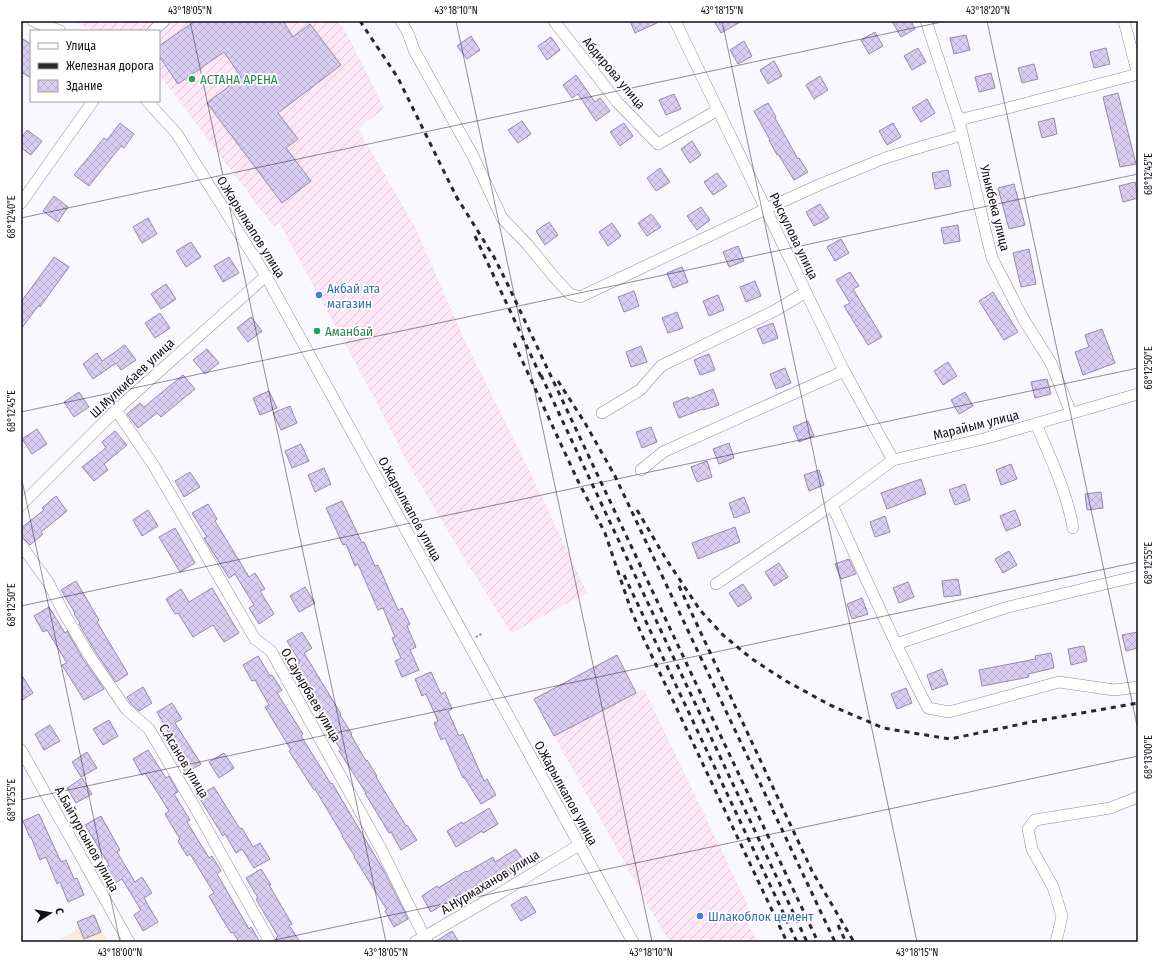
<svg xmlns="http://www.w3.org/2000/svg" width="1159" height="963" viewBox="0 0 1159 963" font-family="'Fira Sans Condensed',sans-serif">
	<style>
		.industrial { fill: url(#industrial-furrows) }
		.education { fill: #fbecd9 }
		.building { fill: url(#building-cross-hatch); stroke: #9489ab }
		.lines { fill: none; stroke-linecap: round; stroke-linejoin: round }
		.minor-casing { stroke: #9489aa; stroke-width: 12 }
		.path { stroke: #85828c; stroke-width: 2; stroke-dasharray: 2 2; stroke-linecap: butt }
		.minor { stroke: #fff; stroke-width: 11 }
		.rail { stroke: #292531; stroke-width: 3; stroke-dasharray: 5 5; stroke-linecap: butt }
		.ticks { fill: none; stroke: #100c18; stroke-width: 1; stroke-opacity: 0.45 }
		.leisure-dot { fill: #2e9e5b; stroke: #fff; stroke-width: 1.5 }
		.shop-dot { fill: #3f7fe0; stroke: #fff; stroke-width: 1.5 }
		.labels { text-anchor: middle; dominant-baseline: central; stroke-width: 3.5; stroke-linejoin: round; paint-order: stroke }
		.street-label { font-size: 13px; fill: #100c18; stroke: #fff }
		.leisure-label { font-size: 13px; fill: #27864d; stroke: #fff; text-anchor: start }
		.shop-label { font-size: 13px; fill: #366cbe; stroke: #fff; text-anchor: start }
		.neatline { fill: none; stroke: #100c18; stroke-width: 1.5 }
		.ticks-label { font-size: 10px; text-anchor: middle; fill: #100c18 }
	</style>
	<defs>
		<pattern id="industrial-furrows" width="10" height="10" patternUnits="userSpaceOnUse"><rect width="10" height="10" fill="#fde7f6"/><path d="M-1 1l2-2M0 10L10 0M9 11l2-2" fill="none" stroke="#d8c5d2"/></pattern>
		<pattern id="building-cross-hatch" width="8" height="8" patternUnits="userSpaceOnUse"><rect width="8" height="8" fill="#d9cef1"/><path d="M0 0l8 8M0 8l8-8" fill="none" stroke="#b9b0ce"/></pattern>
	</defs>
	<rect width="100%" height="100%" fill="#f9f7ff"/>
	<!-- industrial -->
	<g class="industrial">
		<path d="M71 21H338L346 32 384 108 358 129 414 225 465 341 543 499 587 593 511 633 458 548 409 465 372 394 280 224 273 226 159 74V31H96Z"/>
		<path d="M644 689 750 910 743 915 758 942H669L554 736Z"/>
	</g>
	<!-- education -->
	<path class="education" d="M96 918 108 942H56Z"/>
	<!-- building -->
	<g class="building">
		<path d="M195 21H283L293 37 310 24 341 65 278 113 298 139 286 148 311 181 282 203 207 103 241 77 224 52 178 84 159 56V46Z"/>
		<path d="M630 21H661L635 33Z"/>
		<path d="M714 21H742L721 33Z"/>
		<path d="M892 21H911L915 29 901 37Z"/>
		<path d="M875 32 883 46 869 54 861 40Z"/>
		<path d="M966 35 970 50 954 54 950 38Z"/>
		<path d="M471 36 480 50 467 59 457 46Z"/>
		<path d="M551 37 560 50 547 60 538 46Z"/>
		<path d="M21 38 31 44V78L21 72Z"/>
		<path d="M744 41 752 56 738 64 730 50Z"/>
		<path d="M918 48 926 62 912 70 904 56Z"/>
		<path d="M1106 48 1110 64 1094 68 1090 52Z"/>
		<path d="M774 61 782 76 768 84 760 70Z"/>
		<path d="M1034 64 1038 79 1022 83 1018 68Z"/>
		<path d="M991 73 995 88 979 92 975 77Z"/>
		<path d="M576 75 595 102 600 98 610 111 596 121 578 94 572 98 563 85Z"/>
		<path d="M820 76 828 90 814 99 806 85Z"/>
		<path d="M1118 93 1136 164 1120 167 1103 97Z"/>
		<path d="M674 94 681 109 666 115 659 100Z"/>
		<path d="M927 99 935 113 921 122 912 108Z"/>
		<path d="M768 103 776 117 775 118 798 159 799 158 808 172 794 180 778 154 777 155 769 140H770L754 111Z"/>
		<path d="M1054 118 1057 134 1042 138 1038 122Z"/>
		<path d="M522 121 531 134 518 143 508 130Z"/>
		<path d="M120 123 134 134 124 148 121 146 89 186 74 175 104 138 107 140Z"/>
		<path d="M624 123 633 136 620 146 610 132Z"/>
		<path d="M893 123 901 137 887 145 879 131Z"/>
		<path d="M27 130 42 141 31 155 21 148V138Z"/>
		<path d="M692 141 701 155 690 163 681 149Z"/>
		<path d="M660 168 670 182 656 191 647 178Z"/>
		<path d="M948 170 951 186 935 189 932 173Z"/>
		<path d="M717 173 727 186 713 195 704 182Z"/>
		<path d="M1135 182 1138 198 1123 202 1119 186Z"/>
		<path d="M1014 184 1025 225 1009 229 998 188Z"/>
		<path d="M54 196 68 207 58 222 43 211Z"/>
		<path d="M820 204 829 218 814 226 806 212Z"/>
		<path d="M701 207 710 220 697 230 687 216Z"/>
		<path d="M651 214 661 227 647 236 638 223Z"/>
		<path d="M148 218 157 234 142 243 133 227Z"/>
		<path d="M549 222 558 235 545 245 536 231Z"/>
		<path d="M612 223 621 236 608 246 599 232Z"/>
		<path d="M958 225 960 241 944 244 941 228Z"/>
		<path d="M841 239 849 253 835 261 827 247Z"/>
		<path d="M191 242 201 257 186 267 176 251Z"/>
		<path d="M738 246 744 261 729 267 723 252Z"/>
		<path d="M1029 249 1036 284 1021 287 1013 253Z"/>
		<path d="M54 257 69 267 40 307 39 305 21 329V302Z"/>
		<path d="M229 257 239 273 223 282 214 266Z"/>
		<path d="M682 267 688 282 673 288 667 273Z"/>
		<path d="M850 272 859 286 853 289 882 337 868 345 844 306 850 303 836 280Z"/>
		<path d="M755 281 761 296 746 302 740 287Z"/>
		<path d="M166 284 176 299 161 309 151 294Z"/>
		<path d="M634 291 639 306 624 312 618 297Z"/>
		<path d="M993 292 1018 332 1004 340 979 301Z"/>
		<path d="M718 295 724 310 709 316 703 301Z"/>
		<path d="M677 312 683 328 668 333 662 318Z"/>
		<path d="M160 313 170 328 155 338 145 323Z"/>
		<path d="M251 317 262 331 248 342 237 328Z"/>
		<path d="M773 323 778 338 763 344 757 329Z"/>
		<path d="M1102 329 1115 363 1083 375 1075 352 1089 347 1085 335Z"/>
		<path d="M125 345 136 360 121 370 116 363 93 379 83 364 97 353 102 361Z"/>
		<path d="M641 346 647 362 631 367 626 352Z"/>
		<path d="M207 349 219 363 205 374 193 360Z"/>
		<path d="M709 354 715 370 700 375 694 360Z"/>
		<path d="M948 362 957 376 943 385 934 371Z"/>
		<path d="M785 368 791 383 776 389 770 374Z"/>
		<path d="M183 375 195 389 161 417 157 413 138 428 127 414 140 403 144 407Z"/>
		<path d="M1047 379 1051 394 1035 398 1031 382Z"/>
		<path d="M713 389 719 405 703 410V409L679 418 673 403 688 397 689 399Z"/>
		<path d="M269 391 277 408 260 415 253 398Z"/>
		<path d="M79 392 89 407 74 417 64 402Z"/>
		<path d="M965 392 973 406 959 414 951 400Z"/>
		<path d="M290 406 297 423 281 430 273 413Z"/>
		<path d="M808 421 814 436 799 442 793 427Z"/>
		<path d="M651 427 657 442 642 448 636 432Z"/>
		<path d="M37 429 47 444 32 454 22 439Z"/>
		<path d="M115 431 127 445 104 464 108 470 94 481 82 467 106 448 102 442Z"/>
		<path d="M729 443 734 458 719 464 713 449Z"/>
		<path d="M301 444 309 461 292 468 285 451Z"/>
		<path d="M707 461 712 477 697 482 691 467Z"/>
		<path d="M1011 464 1017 479 1001 485 996 470Z"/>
		<path d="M324 468 331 484 315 492 308 475Z"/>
		<path d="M819 470 824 485 809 491 804 475Z"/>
		<path d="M190 472 200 487 184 497 175 481Z"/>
		<path d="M921 479 926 494 887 509 881 493Z"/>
		<path d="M965 484 970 500 955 505 949 490Z"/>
		<path d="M1101 492 1103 508 1087 510 1085 494Z"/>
		<path d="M56 496 67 511 41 532 43 534 30 545 21 536V528L44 510 42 508Z"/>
		<path d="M744 497 750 512 734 518 729 503Z"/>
		<path d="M342 501 362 543 364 542 375 566 378 565 398 610 402 608 410 624 407 626 416 647 410 650 419 670 402 677 395 661 401 658 392 638 395 637 383 608 378 610 358 564 355 566 346 544 343 545 326 508Z"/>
		<path d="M208 504 217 519 215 521 249 577 255 573 265 589 260 591 274 614 259 624 249 608 254 605 235 574 229 578 204 538 207 537 192 513Z"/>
		<path d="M148 510 158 526 142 536 133 520Z"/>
		<path d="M1015 510 1021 525 1006 531 1000 516Z"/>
		<path d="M885 516 890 532 875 537 870 522Z"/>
		<path d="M735 527 740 542 698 559 692 543Z"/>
		<path d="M175 528 195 563 180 572 159 537Z"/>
		<path d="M1009 551 1017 565 1003 573 995 559Z"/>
		<path d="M849 559 856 574 841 579 835 564Z"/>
		<path d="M779 563 788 577 774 586 765 572Z"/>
		<path d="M958 579 961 595 944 597 942 581Z"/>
		<path d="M76 581 99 620 97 622 128 674 116 682 95 651 79 624 80 623 74 614 75 613 61 590Z"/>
		<path d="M908 582 914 597 899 603 893 588Z"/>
		<path d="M743 584 752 598 738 607 729 593Z"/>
		<path d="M305 587 315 603 299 612 290 596Z"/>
		<path d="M212 588 239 633 224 642 213 625 193 637 178 613 175 614 166 599 181 589 189 602Z"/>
		<path d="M862 598 868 614 852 619 847 604Z"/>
		<path d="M49 607 65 633 67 631 83 659 104 689 84 700 62 665 67 663 47 630 43 632 34 616Z"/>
		<path d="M302 632 312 648 304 653 341 714 340 715 352 734 351 735 366 761 367 760 377 776 376 777 406 826 407 825 417 840 401 850 391 832 389 833 365 793H366L339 751 341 750 327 728 329 727 292 667 300 662 287 641Z"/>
		<path d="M1138 632V648L1126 651 1122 635Z"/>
		<path d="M1084 646 1087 661 1071 665 1068 649Z"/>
		<path d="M1051 653 1054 668 1028 674 1029 677 982 686 979 670 1036 659 1035 656Z"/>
		<path d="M617 655 636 693 554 736 534 699Z"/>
		<path d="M258 656 270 676 272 675 282 690 277 693 303 734 301 736 331 784 332 783 384 871 408 919 394 927 385 911 387 910 354 857H355L342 836H343L315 789 314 790 289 751 291 750 265 707 269 705 255 680 252 681 243 665Z"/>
		<path d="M942 669 948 684 932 690 927 675Z"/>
		<path d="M431 672 441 694 445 692 452 709 448 711 459 736 463 734 484 781 487 779 496 795 481 804 464 777 463 778 445 738 441 740 434 723 438 721 426 694 422 696 415 679Z"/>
		<path d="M21 674 33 693 21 701Z"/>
		<path d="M143 687 152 703 139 711 132 705 127 697Z"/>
		<path d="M906 688 912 703 897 709 891 694Z"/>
		<path d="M172 703 182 719 175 723 201 764 186 773 163 737 169 733 157 712Z"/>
		<path d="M109 720 118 736 103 745 93 729Z"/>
		<path d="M50 725 60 741 44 750 35 734Z"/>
		<path d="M148 750 166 778 169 776 178 792 174 794 190 820 187 822 209 858 212 856 221 871 217 874 249 929 251 927 260 942H239L233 932 231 933 221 917 209 896 214 893 190 854 187 856 178 841 180 839 165 814 169 811 145 773 142 775 133 759Z"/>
		<path d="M87 752 97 768 81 777 72 762Z"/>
		<path d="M224 753 234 768 219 778 209 762Z"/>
		<path d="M82 778 92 794 76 803 67 788Z"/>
		<path d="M214 787 240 829 242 828 253 847 260 843 270 859 254 868 242 849 236 853 225 834 223 836 198 796Z"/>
		<path d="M489 808 498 824 483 833 482 831 456 847 447 831 462 822 463 824Z"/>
		<path d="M39 814 61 862 66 860 74 879 77 878 84 895 68 902 60 882 57 884 46 857 40 860 31 837 30 838 23 821Z"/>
		<path d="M101 816 120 850 117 852 135 882 142 877 152 893 144 898 158 922 143 931 134 915 141 910 122 879 115 883 106 867 109 865 85 825Z"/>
		<path d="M516 849 526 864 510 874 508 869 487 882 486 880 461 896 460 894 431 912 422 896 437 886 438 888 466 871 467 872 493 857 495 862Z"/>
		<path d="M261 869 271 885H269L292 924 289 925 300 942H277L276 938 278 936 267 918 256 899 258 898 246 878Z"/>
		<path d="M526 896 536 912 521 921 511 905Z"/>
		<path d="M94 915 101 932 84 939 77 922Z"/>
		<path d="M452 931 459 942H435Z"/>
	</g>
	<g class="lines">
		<defs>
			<g id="minor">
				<path d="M33 21 60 31"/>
				<path d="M401 21 408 33 414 50 473 156 502 218 527 244 555 278 570 294 580 297 766 209 821 184 885 158 921 147 962 135"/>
				<path d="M554 21 618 103 658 144 718 110"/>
				<path d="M675 21 844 371 893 460"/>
				<path d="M926 21 960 125 992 258 1024 320 1051 363 1071 413"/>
				<path d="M1124 21 1138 75"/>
				<path d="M153 31 164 21"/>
				<path d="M147 101 177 134 266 276 633 942"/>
				<path d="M958 120 1008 108 1138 74"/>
				<path d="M21 203 93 101"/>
				<path d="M116 410 154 466 255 639 271 651 381 849 427 942"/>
				<path d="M602 413 640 390 661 366 776 310 806 292"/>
				<path d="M1036 424C1050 457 1067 492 1073 528"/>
				<path d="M641 470 663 452 844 371"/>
				<path d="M21 505 116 410 266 276"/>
				<path d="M832 505C864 573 893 642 928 708L949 712 1059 682 1114 690 1138 687"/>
				<path d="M21 545 48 582 65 615 89 655 126 709 149 729 197 811 270 942"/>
				<path d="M716 584 832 505 893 460 987 438 1138 394"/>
				<path d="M896 644 1008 607 1138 576"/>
				<path d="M21 750 129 942"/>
				<path d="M415 942 502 892 579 845"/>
				<path d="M1056 942 1062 916 1053 887 1032 849 1028 829 1035 820 1110 808 1138 797"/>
			</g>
		</defs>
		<!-- minor casing -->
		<use href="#minor" class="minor-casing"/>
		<!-- path -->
		<g class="path">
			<path d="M269 263 275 259"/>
			<path d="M476 637 483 633"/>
		</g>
		<!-- minor -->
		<use href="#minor" class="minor"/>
		<!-- rail -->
		<g class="rail">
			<path d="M360 21 398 78 458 200"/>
			<path d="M456 196 494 257 507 283 818 942"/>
			<path d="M475 236 543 381"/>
			<path d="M514 343 578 481 605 533 631 610 641 633 787 942"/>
			<path d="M541 375 807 942"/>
			<path d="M558 381 585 423 615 476 835 942"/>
			<path d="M637 510 666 559 700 610 723 635 752 659 786 681 830 705 883 728 950 739 1031 722 1138 703"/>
			<path d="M624 575 797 942"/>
			<path d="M679 586 812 871 854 942"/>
			<path d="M838 925 846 942"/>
		</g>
	</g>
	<!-- ticks -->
	<path class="ticks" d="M190 21 386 942M456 21 652 942M722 21 917 942M987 21 1138 730M21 23 33 21M21 218 946 21M21 412 1138 174M21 476 120 942M21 606 1138 368M21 800 1138 562M265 942 1138 756"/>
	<!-- markers -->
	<g class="leisure-dot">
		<circle cx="192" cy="79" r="4"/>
		<circle cx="317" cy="331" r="4"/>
	</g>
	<g class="shop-dot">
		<circle cx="319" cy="295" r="4"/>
		<circle cx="700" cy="916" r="4"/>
	</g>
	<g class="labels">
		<!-- street labels -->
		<g class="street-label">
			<text transform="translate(614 73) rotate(50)">Абдирова улица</text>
			<text transform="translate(995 208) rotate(76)">Улыкбека улица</text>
			<text transform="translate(251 227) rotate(58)">О.Жарылкапов улица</text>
			<text transform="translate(794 236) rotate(64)">Рыскулова улица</text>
			<text transform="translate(132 378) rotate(-43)">Ш.Мулкибаев улица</text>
			<text transform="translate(976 425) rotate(-14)">Марайым улица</text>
			<text transform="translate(410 509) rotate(61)">О.Жарылкапов улица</text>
			<text transform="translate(311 695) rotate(60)">О.Сауырбаев улица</text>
			<text transform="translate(184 761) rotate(59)">С.Асанов улица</text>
			<text transform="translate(566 793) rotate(61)">О.Жарылкапов улица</text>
			<text transform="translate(87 839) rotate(61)">А.Байтурсынов улица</text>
			<text transform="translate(490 882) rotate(-31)">А.Нурмаханов улица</text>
		</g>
		<!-- leisure labels -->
		<g class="leisure-label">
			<text x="200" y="79">АСТАНА АРЕНА</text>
			<text x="325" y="331">Аманбай</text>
		</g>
		<!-- shop labels -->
		<g class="shop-label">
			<text x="327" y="288">Акбай ата<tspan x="327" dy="15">магазин</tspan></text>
			<text x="708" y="916">Шлакоблок цемент</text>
		</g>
	</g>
	<!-- border -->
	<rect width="1159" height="963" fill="none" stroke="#ffffff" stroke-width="44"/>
	<!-- legend -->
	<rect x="30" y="30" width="130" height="72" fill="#ffffff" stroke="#9f9ea3"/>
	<rect x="38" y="43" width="20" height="6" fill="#ffffff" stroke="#9f9ea3"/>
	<text x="66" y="50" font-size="12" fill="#100c18">Улица</text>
	<rect x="38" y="63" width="20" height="6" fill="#292531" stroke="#9f9ea3"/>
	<text x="66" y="70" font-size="12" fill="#100c18">Железная дорога</text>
	<rect x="38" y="80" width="20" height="12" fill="url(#building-cross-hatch)" stroke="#9f9ea3"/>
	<text x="66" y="90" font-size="12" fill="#100c18">Здание</text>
	<!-- north arrow -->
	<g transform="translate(50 913) rotate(78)" stroke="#ffffff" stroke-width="3" paint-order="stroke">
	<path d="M0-3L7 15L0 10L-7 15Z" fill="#100c18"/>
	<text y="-6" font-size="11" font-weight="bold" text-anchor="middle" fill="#100c18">С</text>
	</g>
	<rect x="22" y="22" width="1115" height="919" class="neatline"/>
	<g class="ticks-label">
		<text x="190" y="14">43°18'05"N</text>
		<text x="456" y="14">43°18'10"N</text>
		<text x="722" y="14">43°18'15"N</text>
		<text x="988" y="14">43°18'20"N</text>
		<text transform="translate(1148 174) rotate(-90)" y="4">68°12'45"E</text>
		<text transform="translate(11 217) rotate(-90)" y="4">68°12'40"E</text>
		<text transform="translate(1148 368) rotate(-90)" y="4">68°12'50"E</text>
		<text transform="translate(11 411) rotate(-90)" y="4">68°12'45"E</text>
		<text transform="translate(1148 563) rotate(-90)" y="4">68°12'55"E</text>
		<text transform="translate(11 605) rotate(-90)" y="4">68°12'50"E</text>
		<text transform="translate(1148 757) rotate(-90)" y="4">68°13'00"E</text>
		<text transform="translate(11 800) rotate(-90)" y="4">68°12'55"E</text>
		<text x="120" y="956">43°18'00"N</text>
		<text x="386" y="956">43°18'05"N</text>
		<text x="651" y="956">43°18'10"N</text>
		<text x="917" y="956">43°18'15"N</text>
	</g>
</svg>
